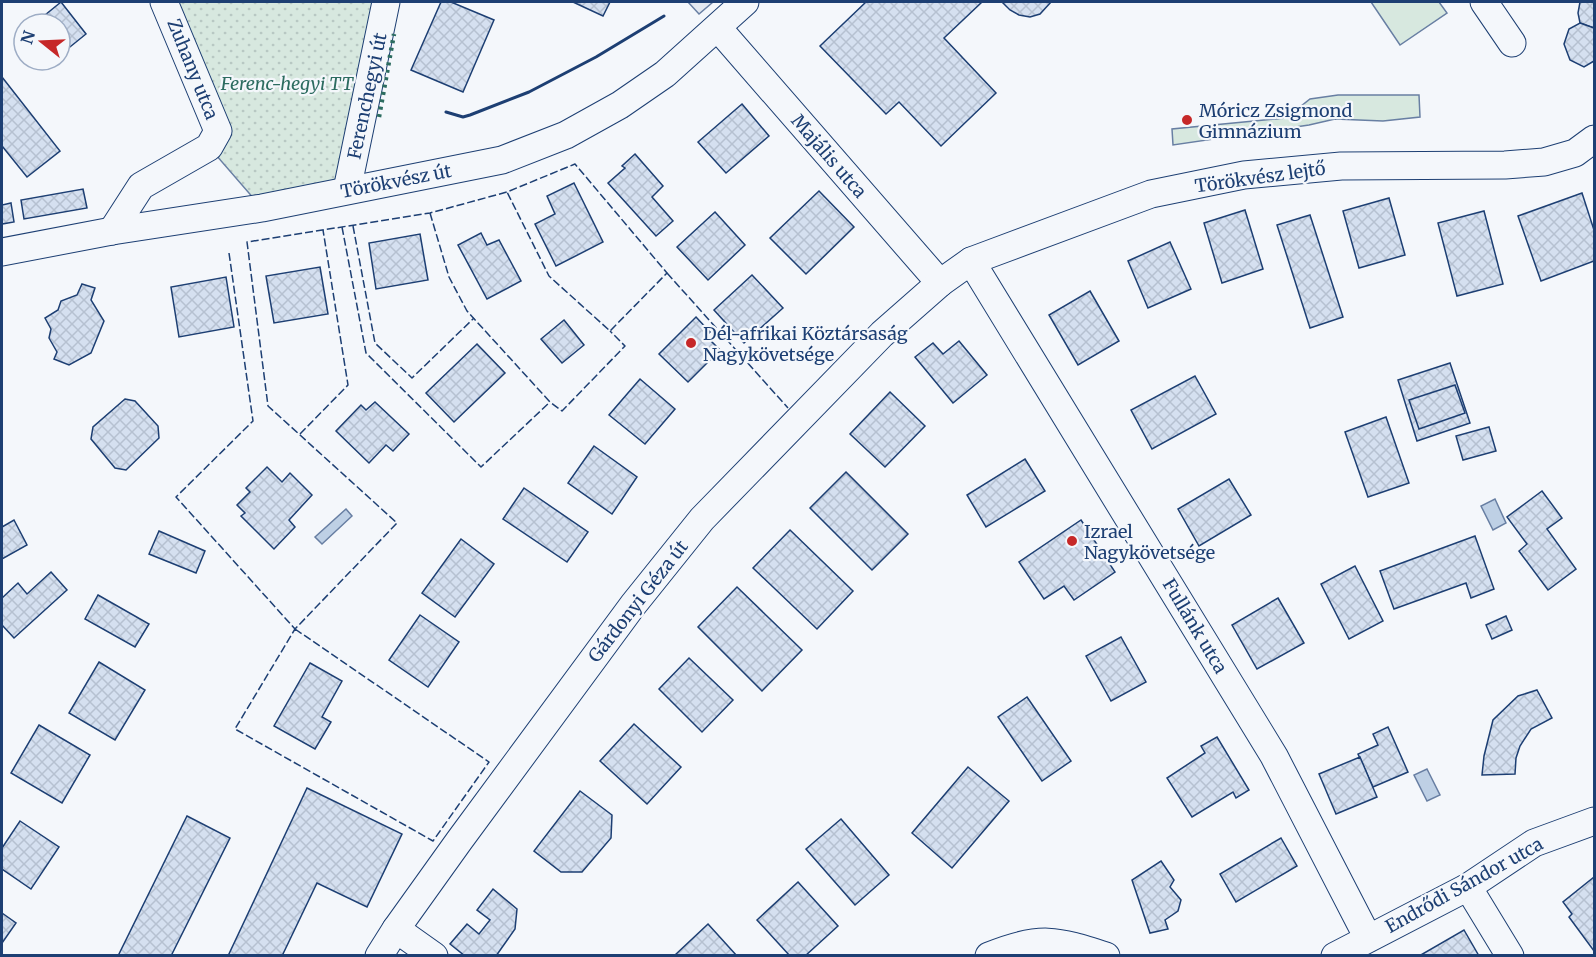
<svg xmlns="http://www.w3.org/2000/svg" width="1596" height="957" viewBox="0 0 1596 957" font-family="Merriweather,serif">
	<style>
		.green { fill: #d7e8df; stroke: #687fa3; stroke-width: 1.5 }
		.park { fill: url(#park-dots); stroke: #687fa3; stroke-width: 1.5 }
		.parking { fill: #e3e8f0; stroke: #687fa3; stroke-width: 1.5 }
		.water { fill: #bed0e5; stroke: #687fa3; stroke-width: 1.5 }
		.building { fill: url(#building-cross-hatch); stroke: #1d3f73; stroke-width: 1.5 }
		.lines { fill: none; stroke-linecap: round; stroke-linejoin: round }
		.minor-casing { stroke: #1d3f73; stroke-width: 29 }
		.minor { stroke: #f4f7fb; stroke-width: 27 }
		.hedge { stroke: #2c6c60; stroke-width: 4.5; stroke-dasharray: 3 4.5; stroke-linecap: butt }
		.fence { stroke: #1d3f73; stroke-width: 1.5; stroke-dasharray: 8 3; stroke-linecap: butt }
		.wall { stroke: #1d3f73; stroke-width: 3 }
		.poi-dot { fill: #c62828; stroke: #f4f7fb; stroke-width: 2 }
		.labels { text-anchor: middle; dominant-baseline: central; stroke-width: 4.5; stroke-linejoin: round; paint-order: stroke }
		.street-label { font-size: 18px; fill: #1d3f73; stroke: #f4f7fb }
		.park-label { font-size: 18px; font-style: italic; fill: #2c6c60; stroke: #f4f7fb }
		.poi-label { font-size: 18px; fill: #1d3f73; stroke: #f4f7fb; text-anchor: start }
	</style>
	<defs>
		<pattern id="park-dots" width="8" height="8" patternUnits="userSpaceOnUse" patternTransform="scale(1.5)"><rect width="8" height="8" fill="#d7e8df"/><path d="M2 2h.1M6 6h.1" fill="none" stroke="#b8c8c3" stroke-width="1.8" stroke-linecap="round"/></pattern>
		<pattern id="building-cross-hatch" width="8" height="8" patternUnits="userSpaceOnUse" patternTransform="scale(1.5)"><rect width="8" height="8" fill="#d5e0f0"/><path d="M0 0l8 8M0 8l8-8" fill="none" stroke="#b6c1d1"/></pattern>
	</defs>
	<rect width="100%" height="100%" fill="#f4f7fb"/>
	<!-- green -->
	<g class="green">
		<path d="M1371 2H1439L1447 13 1400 45Z"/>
		<path d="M1338 95H1419L1420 117 1383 121 1335 119 1309 125 1173 145 1172 129 1286 118 1310 99Z"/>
	</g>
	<!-- park -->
	<path class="park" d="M164 2H386L347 190 262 208 209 147Z"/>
	<!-- parking -->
	<path class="parking" d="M688 2H713L699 14Z"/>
	<!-- water -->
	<g class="water">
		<path d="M1495 499 1506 523 1493 530 1481 506Z"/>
		<path d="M346 509 352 516 322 544 315 537Z"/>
		<path d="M1427 769 1440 795 1427 801 1414 775Z"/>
	</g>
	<!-- building -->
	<g class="building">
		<path d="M61 2 86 34 60 55V24H34Z"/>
		<path d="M441 2H451L494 20 463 92 411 70Z"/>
		<path d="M573 2H610L603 16Z"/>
		<path d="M866 2H982L944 38 996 93 941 146 899 102 886 114 820 46Z"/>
		<path d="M1002 2H1051L1040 14 1030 17 1019 15 1010 10Z"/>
		<path d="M1580 2H1594V28L1580 23 1578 13Z"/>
		<path d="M1580 23 1594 28V61L1584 67 1570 60 1564 44 1569 29Z"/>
		<path d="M2 77 60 151 27 177 2 146Z"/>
		<path d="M742 104 769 136 726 173 698 142Z"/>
		<path d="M635 154 663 186 652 197 673 221 656 236 608 183 625 168 622 166Z"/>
		<path d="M574 183 603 242 556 266 535 224 555 214 547 196Z"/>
		<path d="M83 189 87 208 24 219 21 200Z"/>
		<path d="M819 191 854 227 806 274 770 238Z"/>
		<path d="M1582 193 1594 230V261L1541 281 1518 216Z"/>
		<path d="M1389 198 1405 255 1359 268 1343 211Z"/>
		<path d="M11 203 14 222 2 224V205Z"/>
		<path d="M1245 210 1263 269 1222 283 1204 223Z"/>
		<path d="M1484 211 1503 284 1457 296 1438 223Z"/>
		<path d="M715 212 745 245 708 280 677 247Z"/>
		<path d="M1310 215 1343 317 1310 328 1277 225Z"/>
		<path d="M481 233 487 245 499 240 521 281 487 299 458 245Z"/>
		<path d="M420 234 428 280 376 289 369 243Z"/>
		<path d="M1170 242 1191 289 1148 308 1128 261Z"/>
		<path d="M320 267 328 314 274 323 266 276Z"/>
		<path d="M752 275 783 308 744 343 714 310Z"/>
		<path d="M226 277 234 327 179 337 171 287Z"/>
		<path d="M82 284 95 288 91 300 104 321 91 353 69 365 54 359 57 352 49 338 51 329 45 318 58 310 61 301 77 295Z"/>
		<path d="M1090 291 1119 341 1078 365 1049 315Z"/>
		<path d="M696 317 710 332 706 336 720 350 688 382 659 354Z"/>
		<path d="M564 320 584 345 562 363 541 339Z"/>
		<path d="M959 341 987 375 953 403 915 357 933 343 943 354Z"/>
		<path d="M477 344 505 373 454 422 426 393Z"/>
		<path d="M1450 363 1470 423 1417 441 1398 380Z"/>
		<path d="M1195 376 1216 414 1152 449 1131 410Z"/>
		<path d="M640 379 675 409 645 444 609 415Z"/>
		<path d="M1455 385 1465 413 1419 429 1409 400Z"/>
		<path d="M890 392 925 426 885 467 850 434Z"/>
		<path d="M125 399 135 401 158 426 159 438 126 470 115 468 91 439 93 427Z"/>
		<path d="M375 402 409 434 393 451 386 445 369 463 336 431 361 405 366 410Z"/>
		<path d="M1386 417 1409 483 1368 497 1345 432Z"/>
		<path d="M1489 427 1496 451 1463 460 1456 436Z"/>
		<path d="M594 446 637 477 612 514 568 483Z"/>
		<path d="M1025 459 1045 491 986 527 967 495Z"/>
		<path d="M267 467 282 482 290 473 312 495 289 520 295 527 274 549 241 516 245 513 237 505 250 492 246 488Z"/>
		<path d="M846 472 908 534 872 570 810 508Z"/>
		<path d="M1229 479 1251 515 1199 546 1178 509Z"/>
		<path d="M524 488 588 532 567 562 503 519Z"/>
		<path d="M1542 491 1562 518 1547 529 1576 569 1548 590 1519 551 1527 544 1507 517Z"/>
		<path d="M14 520 27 545 2 559V527Z"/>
		<path d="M1081 520 1115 572 1074 600 1064 586 1044 599 1019 562Z"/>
		<path d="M790 530 853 591 817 629 753 568Z"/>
		<path d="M159 531 205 551 196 573 149 554Z"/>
		<path d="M1475 536 1494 589 1471 598 1466 583 1394 609 1380 571Z"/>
		<path d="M461 539 494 564 455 617 422 593Z"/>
		<path d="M1355 566 1383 621 1349 639 1321 584Z"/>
		<path d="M51 572 67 590 14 638 2 625V598L18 583 27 594Z"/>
		<path d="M737 587 802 650 762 691 698 627Z"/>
		<path d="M98 595 149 624 135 647 85 619Z"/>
		<path d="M1278 598 1304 643 1257 669 1232 625Z"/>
		<path d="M420 615 459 642 428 687 389 660Z"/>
		<path d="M1506 616 1512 630 1492 639 1486 625Z"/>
		<path d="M1121 637 1146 682 1111 701 1086 656Z"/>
		<path d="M689 658 733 700 702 732 659 689Z"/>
		<path d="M99 662 145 690 115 740 69 713Z"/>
		<path d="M310 663 342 681 322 717 331 722 315 749 274 726Z"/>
		<path d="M1537 690 1552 718 1531 729 1520 746 1516 758 1515 774 1482 775 1484 756 1493 720 1518 696Z"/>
		<path d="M1027 697 1071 761 1042 781 998 717Z"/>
		<path d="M634 724 681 767 647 804 600 761Z"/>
		<path d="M39 725 90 755 62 803 11 773Z"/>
		<path d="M1388 727 1408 772 1373 787 1358 754 1378 745 1373 734Z"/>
		<path d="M1217 737 1249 790 1236 798 1233 792 1192 817 1167 778 1205 753 1201 746Z"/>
		<path d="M1360 757 1377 797 1336 814 1319 774Z"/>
		<path d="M968 767 1009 801 952 868 912 833Z"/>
		<path d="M307 788 402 834 367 907 317 883 282 956H228Z"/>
		<path d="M580 791 612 815 611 838 582 872H561L534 851Z"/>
		<path d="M187 816 230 838 171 956H118Z"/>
		<path d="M841 819 889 875 855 905 806 849Z"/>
		<path d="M20 821 59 847 31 889 2 869V848Z"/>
		<path d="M1281 838 1297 866 1236 902 1220 874Z"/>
		<path d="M1161 861 1174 880 1170 887 1181 900 1178 911 1165 920 1168 929 1150 933 1132 880Z"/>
		<path d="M1594 877V951L1569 917 1572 914 1563 902Z"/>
		<path d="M798 882 838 926 805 956H790L757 920Z"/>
		<path d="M493 889 517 909 515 929 496 956H465L450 944 467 924 479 934 490 920 477 910Z"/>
		<path d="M2 913 16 923 2 943Z"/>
		<path d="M708 924 737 956H674Z"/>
		<path d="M1464 930 1479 956H1419Z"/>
	</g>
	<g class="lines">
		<defs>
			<g id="minor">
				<path d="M1484 2 1512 43"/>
				<path d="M718 28 940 283"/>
				<path d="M347 190 386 2"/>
				<path d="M112 231 141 186 209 147 218 131 164 2"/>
				<path d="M2 252 112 231 262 208 502 160 566 135 620 105 665 74 745 2"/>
				<path d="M971 261 1274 756 1368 938"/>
				<path d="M1468 887 1510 956"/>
				<path d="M396 929 434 956"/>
				<path d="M379 956 396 929 459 841 633 605 702 519 882 334 940 283 971 261 1151 194 1244 175 1341 166 1505 165 1544 162 1575 153 1594 139"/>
				<path d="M989 956C1040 935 1056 940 1106 956"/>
				<path d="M1335 956 1468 887 1534 843 1594 821"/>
			</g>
		</defs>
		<!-- minor casing -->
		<use href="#minor" class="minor-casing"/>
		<!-- minor -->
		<use href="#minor" class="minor"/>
		<!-- hedge -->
		<path class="hedge" d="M379 117 394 34"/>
		<!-- fence -->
		<g class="fence">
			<path d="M430 213 449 277 467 311 550 402 562 411 625 346 610 331"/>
			<path d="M353 226 375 343 412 378 474 318"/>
			<path d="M342 227 366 353 481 467 550 402"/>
			<path d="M229 253 253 421 176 497 295 629 397 523 268 406 247 242 430 213 507 192 575 164 667 273 610 331 549 276 507 192"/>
			<path d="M667 273 788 408"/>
			<path d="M300 434 348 385 323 230"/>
			<path d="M295 629 489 762 433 841 235 729Z"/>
		</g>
		<!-- wall -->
		<path class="wall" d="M446 112 463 117 470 115 529 92 596 57 664 16"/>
	</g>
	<!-- markers -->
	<g class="poi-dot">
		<circle cx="1187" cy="120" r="6"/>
		<circle cx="691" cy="343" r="6"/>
		<circle cx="1072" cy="541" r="6"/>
	</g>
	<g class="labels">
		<!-- street labels -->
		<g class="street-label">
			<text transform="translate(193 69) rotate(68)">Zuhany utca</text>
			<text transform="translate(367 96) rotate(-78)">Ferenchegyi út</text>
			<text transform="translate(829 156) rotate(49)">Majális utca</text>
			<text transform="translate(1260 177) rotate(-8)">Törökvész lejtő</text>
			<text transform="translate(396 181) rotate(-11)">Törökvész út</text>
			<text transform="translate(638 601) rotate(-52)">Gárdonyi Géza út</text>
			<text transform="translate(1195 626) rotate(59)">Fullánk utca</text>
			<text transform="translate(1464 885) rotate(-29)">Endrődi Sándor utca</text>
		</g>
		<!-- park labels -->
		<g class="park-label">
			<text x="287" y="83">Ferenc-hegyi TT</text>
		</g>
		<!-- poi labels -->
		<g class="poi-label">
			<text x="1199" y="110">Móricz Zsigmond<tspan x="1199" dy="21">Gimnázium</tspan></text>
			<text x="703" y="333">Dél-afrikai Köztársaság<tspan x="703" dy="21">Nagykövetsége</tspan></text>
			<text x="1084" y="531">Izrael<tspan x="1084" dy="21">Nagykövetsége</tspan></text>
		</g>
	</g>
	<!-- border -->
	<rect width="1596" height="957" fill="none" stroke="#1d3f73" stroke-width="6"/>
	<!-- north arrow -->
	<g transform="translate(42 42) rotate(288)"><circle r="28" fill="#f4f7fb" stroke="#9eadc5" stroke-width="1.5"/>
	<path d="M0-4.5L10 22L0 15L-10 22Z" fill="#c62828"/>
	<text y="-9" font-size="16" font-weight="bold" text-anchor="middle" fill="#1d3f73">N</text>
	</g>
</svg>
